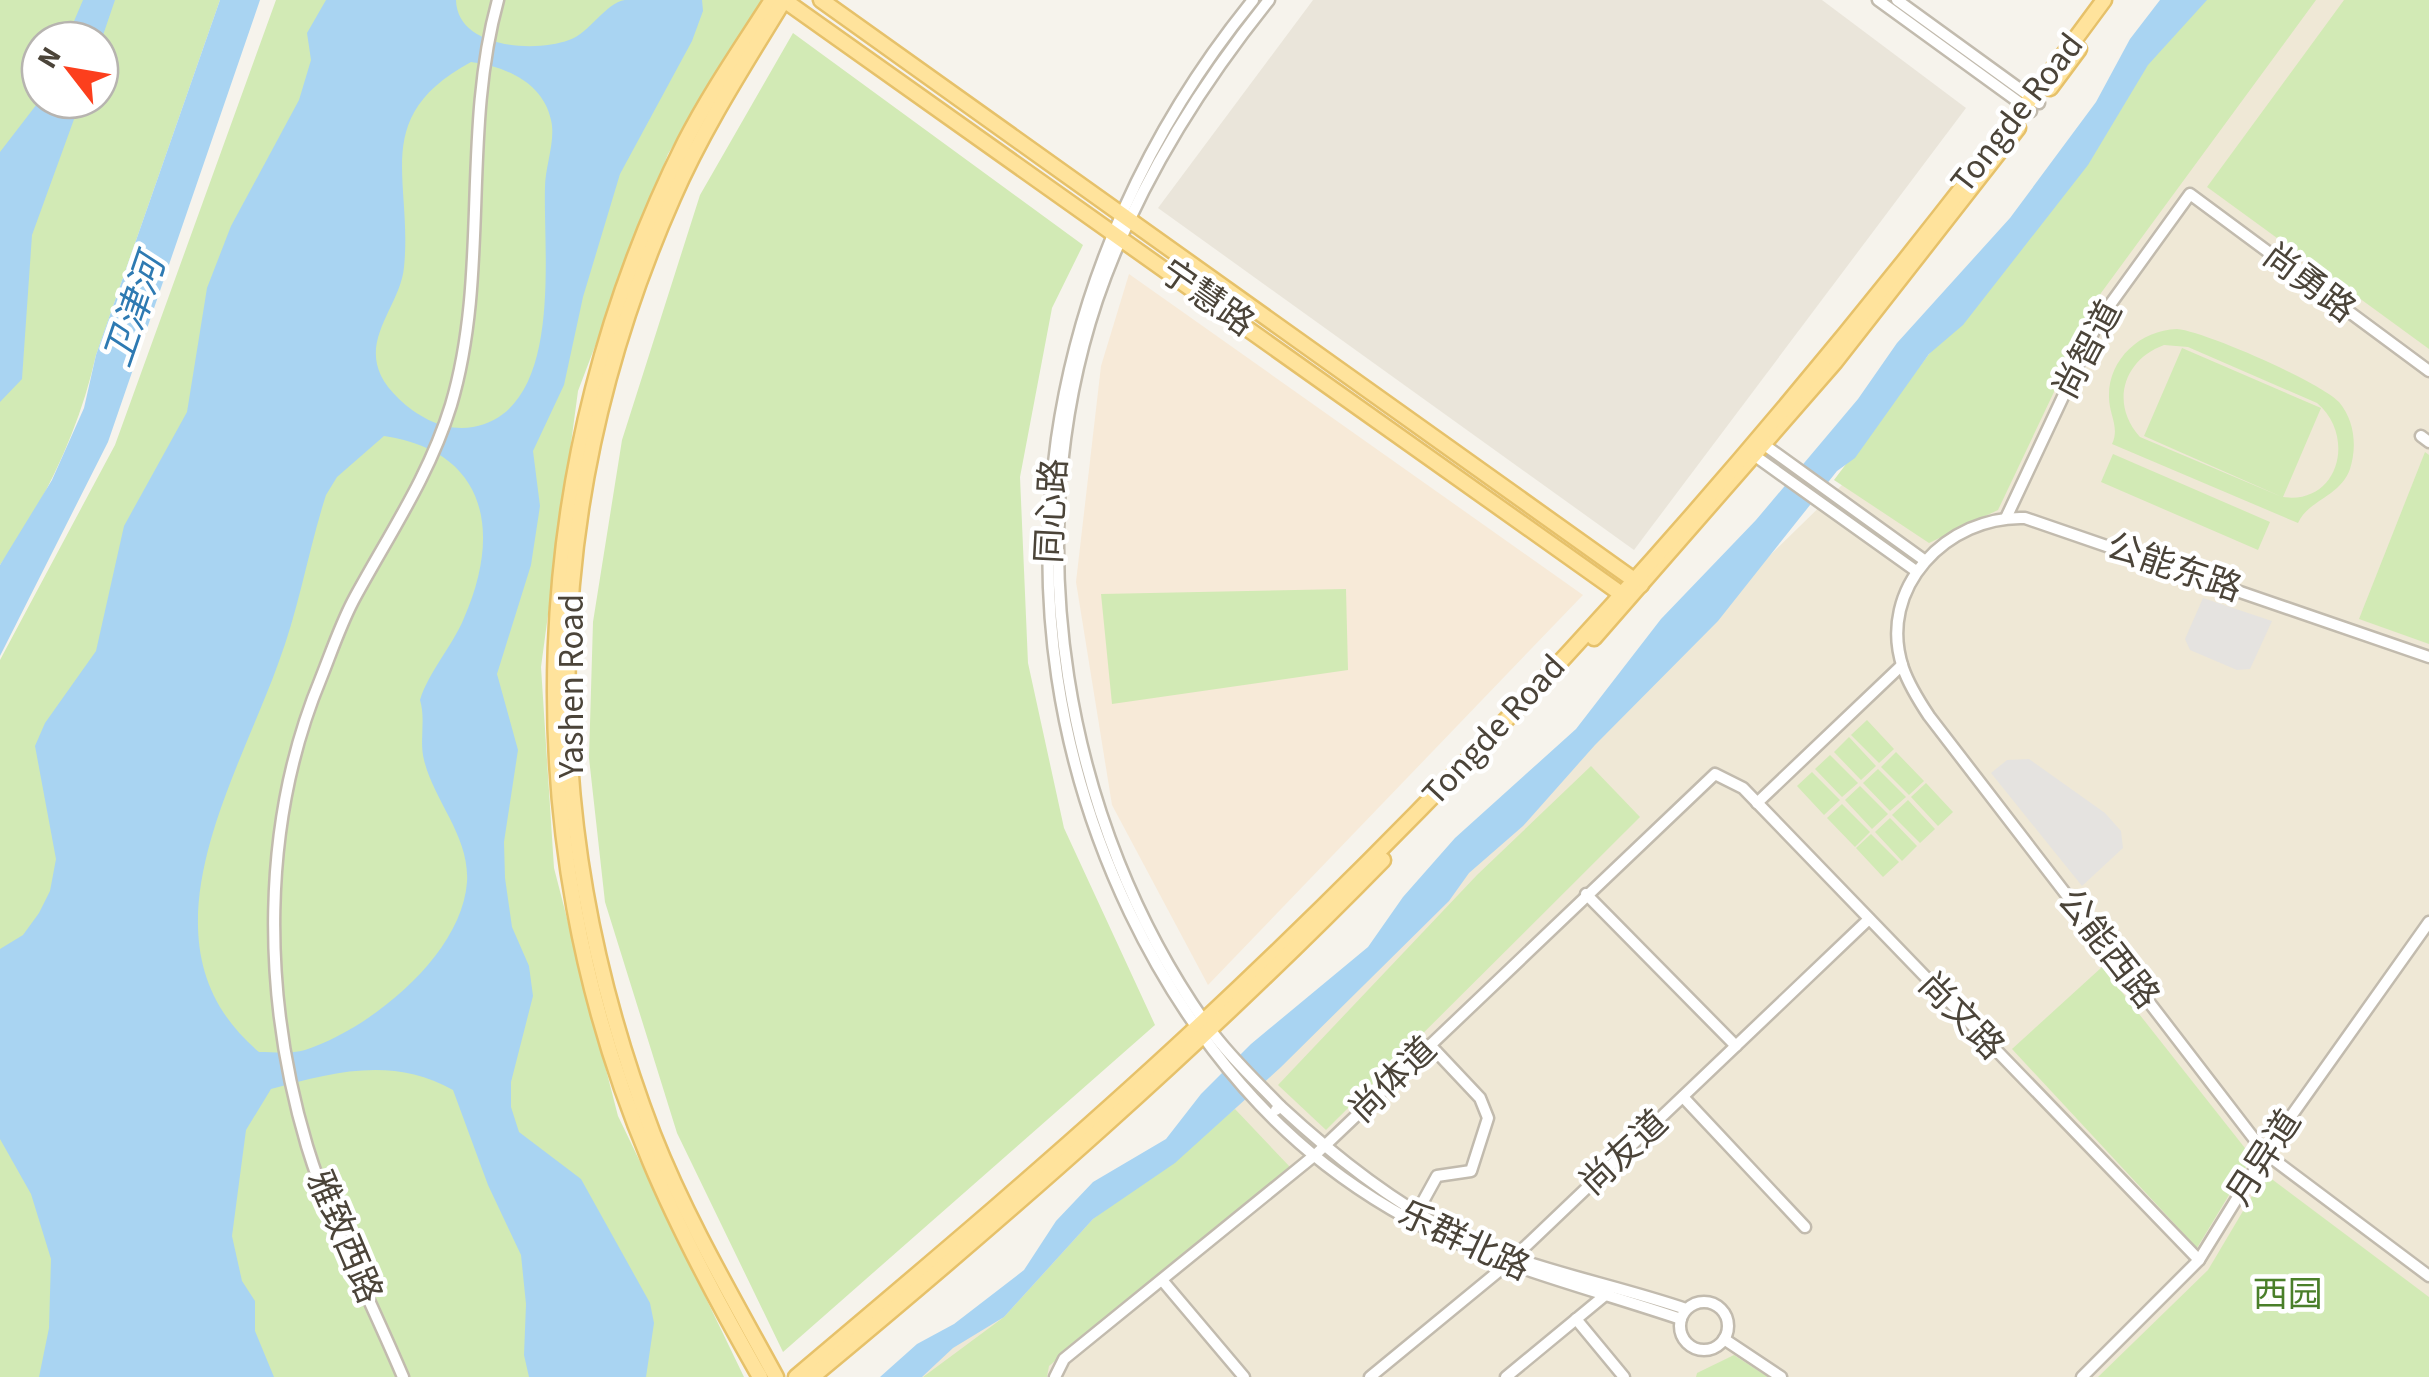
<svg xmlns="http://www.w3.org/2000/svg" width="2429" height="1377" viewBox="0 0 2429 1377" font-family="'Source Sans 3','Noto Sans SC',sans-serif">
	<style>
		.residential { fill: #eae5da }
		.commercial { fill: #f7ead8 }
		.education { fill: #efe8d6 }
		.green { fill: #d2eab5; fill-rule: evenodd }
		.parking { fill: #e5e3e0 }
		.water { fill: #a9d4f2; fill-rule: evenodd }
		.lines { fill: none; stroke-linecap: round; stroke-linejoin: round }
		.minor-casing { stroke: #c2bbae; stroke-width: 15 }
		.major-casing { stroke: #e6c16a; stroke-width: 19 }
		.minor { stroke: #fff; stroke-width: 10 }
		.major { stroke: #ffe39c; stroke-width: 14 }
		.labels { text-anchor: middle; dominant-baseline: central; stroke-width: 9; stroke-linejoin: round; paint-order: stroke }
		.street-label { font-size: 35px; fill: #4b4439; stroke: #fff }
		.park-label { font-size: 35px; fill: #4a7f2a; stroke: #fff }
		.water-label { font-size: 38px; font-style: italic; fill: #2e7ab2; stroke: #fff }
	</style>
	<rect width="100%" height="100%" fill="#f6f3ec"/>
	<!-- residential -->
	<path class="residential" d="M1313 0H1822L1966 108 1634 550 1158 208Z"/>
	<!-- commercial -->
	<path class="commercial" d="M1129 274 1583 595 1208 985 1112 805 1076 582 1101 366Z"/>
	<!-- education -->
	<path class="education" d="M2212 0H2429V1377H909L1171 1141 1842 485Z"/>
	<!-- green -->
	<g class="green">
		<path d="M0 0H220L96 355C79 431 45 502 0 565ZM40 40H100V100H40Z"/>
		<path d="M276 0H762L668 154 578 391 541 667 554 868 618 1116 744 1377H0V660L115 445Z"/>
		<path d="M2196 0H2316L2101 293 1998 510 1929 543 1834 480Z"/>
		<path d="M2344 0H2429V349L2207 187Z"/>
		<path d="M793 33 1083 245 1052 308 1020 477 1028 663 1064 828 1155 1025 783 1352 677 1133 605 902 589 758 593 622 622 440 700 195Z"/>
		<path d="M2177 329C2204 331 2322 383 2339 402 2355 421 2357 447 2350 469 2340 497 2308 500 2298 523L2112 444C2120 427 2109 415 2109 397 2108 360 2140 330 2177 329ZM2164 345 2188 347 2317 403C2357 437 2338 505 2283 497L2321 408 2182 348 2144 436 2282 497 2140 437C2110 404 2123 360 2164 345Z"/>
		<path d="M2425 452 2429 455V644L2359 619Z"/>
		<path d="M2113 454 2270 522 2258 550 2101 482Z"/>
		<path d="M1346 589 1348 670 1112 704 1101 594Z"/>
		<path d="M1867 720 1894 749 1879 763 1851 735Z"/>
		<path d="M1849 737 1876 766 1861 780 1834 752Z"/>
		<path d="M1896 752 1924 781 1909 795 1881 767Z"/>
		<path d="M1830 755 1858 783 1842 797 1815 769Z"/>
		<path d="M1591 766 1640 817 1326 1130 1278 1085 1477 875Z"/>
		<path d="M1878 769 1906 797 1890 811 1863 783Z"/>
		<path d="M1812 772 1840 800 1824 815 1797 786Z"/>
		<path d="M1926 783 1953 812 1938 826 1911 797Z"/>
		<path d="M1860 786 1888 814 1872 829 1845 800Z"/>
		<path d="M1908 800 1935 829 1920 843 1892 815Z"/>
		<path d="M1842 804 1870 832 1855 847 1827 818Z"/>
		<path d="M1890 818 1917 846 1902 861 1875 832Z"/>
		<path d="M1871 834 1899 862 1883 877 1856 848Z"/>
		<path d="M2102 967 2252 1157 2197 1248 2012 1049Z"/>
		<path d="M1235 1109 1290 1167 1049 1366 1047 1377H923L1004 1317 1093 1219Z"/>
		<path d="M2265 1174 2429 1297V1377H2098L2208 1270Z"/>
		<path d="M1734 1355 1768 1377H1696L1697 1373Z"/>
	</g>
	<!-- parking -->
	<g class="parking">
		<path d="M2203 598 2272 621 2250 669 2237 670 2190 650 2185 639Z"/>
		<path d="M2029 759 2105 813 2121 831 2123 848 2082 886 1991 773 2007 760Z"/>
	</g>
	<!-- water -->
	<g class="water">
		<path d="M83 0H115L100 44V40H66Z"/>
		<path d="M220 0H260L108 442 0 656V565L52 480 84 408 96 355Z"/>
		<path d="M326 0H456C457 48 534 53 569 40 590 33 605 3 625 0 649 0 677 0 702 0L703 11 692 41 620 174 583 297 564 385 533 451 540 506 531 565 497 674 518 750 504 842 505 878 512 927 529 966 533 996 511 1082V1107L519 1132 581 1179 650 1303 654 1323 646 1377H529L524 1355 526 1304 521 1255 488 1185 453 1090C393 1056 333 1072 271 1089L246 1130 232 1236 242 1281 255 1301V1331L274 1377H39L49 1328 51 1259 31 1194 0 1139V949L23 935 39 913 50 891 56 859 35 746 45 723 96 651 124 526 187 412 207 288 231 226 299 100 311 60 307 33ZM471 62C504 66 543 82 551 120 556 140 545 167 545 187 543 257 564 410 473 427 446 432 419 418 399 399 346 349 400 312 404 267 413 179 369 117 471 62ZM384 436C487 451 502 532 464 618 452 647 429 671 420 700 426 720 419 740 424 760 434 801 470 837 467 882 462 955 370 1029 305 1050 291 1054 274 1052 259 1052 133 946 234 786 278 664 299 609 308 551 326 495L337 477Z"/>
		<path d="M2160 0H2207L2148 65 2088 165 1963 325 1929 354 1855 458 1837 471 1718 621 1595 745 1523 826 1469 873 1449 901 1280 1068 1175 1163 1093 1219 1004 1317 953 1348 922 1377H880L917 1344 954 1324 1024 1270 1056 1221 1093 1182 1166 1139 1201 1094 1251 1044 1368 947 1403 897 1455 838 1576 729 1661 619 1756 520 1858 399 1897 343 2010 218 2096 102 2130 39Z"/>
		<path d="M40 100H81L32 235 22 379 0 402V152Z"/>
	</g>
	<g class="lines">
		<defs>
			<g id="minor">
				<path d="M1253 0C1041 261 983 606 1130 913 1176 1009 1241 1099 1326 1165 1442 1255 1547 1274 1681 1319"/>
				<path d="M1269 0C1196 91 1135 189 1097 300 1017 539 1063 824 1209 1028 1229 1056 1256 1081 1280 1106"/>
				<path d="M1878 0 2031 111"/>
				<path d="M1897 0 2039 103"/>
				<path d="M2421 436 2429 442"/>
				<path d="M1759 441 1924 560"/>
				<path d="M1751 453 1916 571"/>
				<path d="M2006 518 2099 320 2190 194 2429 371"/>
				<path d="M2429 657 2025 518C1948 515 1876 588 1903 668 1909 685 1919 701 1929 716L2265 1153 2429 1276"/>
				<path d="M1757 803 1902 665"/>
				<path d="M1586 894 1736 1046"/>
				<path d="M1683 1097 1805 1227"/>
				<path d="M1276 1110 1280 1106C1333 1155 1389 1200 1453 1233 1526 1269 1610 1283 1686 1309"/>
				<path d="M1415 1216 1437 1176 1471 1171 1488 1118 1480 1098 1430 1045"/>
				<path d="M1162 1280 1244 1377"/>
				<circle cx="1704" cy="1326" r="24"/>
				<path d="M1576 1319 1624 1377"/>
				<path d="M1724 1339 1781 1377"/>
				<path d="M403 1377C371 1301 331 1225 307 1146 262 995 260 825 321 678 331 653 340 626 353 601 388 536 429 477 451 405 490 274 461 133 498 0"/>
				<path d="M1055 1377 1064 1359 1315 1155 1715 774 1743 788 2199 1260"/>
				<path d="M1370 1377 1505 1266 1869 919"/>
				<path d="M1506 1377 1609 1292"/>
				<path d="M2082 1377 2199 1260 2265 1153 2429 922"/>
			</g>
			<g id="major">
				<path d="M784 0 1627 598"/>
				<path d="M821 0 1641 585"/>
				<path d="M2050 88 2079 49"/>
				<path d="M1594 638 1835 362 2018 128"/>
				<path d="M760 1377C720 1307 681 1235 650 1161 511 833 526 460 685 142 710 93 742 47 772 0"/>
				<path d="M776 1377C733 1298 686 1218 653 1134 534 823 538 503 673 198 703 129 745 64 784 0"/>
				<path d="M796 1377C930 1264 1064 1151 1193 1031 1528 719 1833 370 2104 0"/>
				<path d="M812 1377C1010 1213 1203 1044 1383 860"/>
			</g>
		</defs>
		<!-- minor casing -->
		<use href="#minor" class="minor-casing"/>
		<!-- major casing -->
		<use href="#major" class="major-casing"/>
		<!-- minor -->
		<use href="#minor" class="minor"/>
		<!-- major -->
		<use href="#major" class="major"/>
	</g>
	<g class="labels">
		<!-- street labels -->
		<g class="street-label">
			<text transform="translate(2017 113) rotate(-52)">Tongde Road</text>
			<text transform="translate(2309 283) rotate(37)">尚勇路</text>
			<text transform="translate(1207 298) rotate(35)">宁慧路</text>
			<text transform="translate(2088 350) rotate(-62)">尚智道</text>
			<text transform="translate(1052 511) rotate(-87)">同心路</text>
			<text transform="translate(2174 568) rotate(19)">公能东路</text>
			<text transform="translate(572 686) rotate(-90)">Yashen Road</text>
			<text transform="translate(1494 730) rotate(-47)">Tongde Road</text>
			<text transform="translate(2108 949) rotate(52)">公能西路</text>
			<text transform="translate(1961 1016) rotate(46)">尚文路</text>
			<text transform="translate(1393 1080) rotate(-44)">尚体道</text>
			<text transform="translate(1624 1153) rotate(-43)">尚友道</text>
			<text transform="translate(2264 1158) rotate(-57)">月异道</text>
			<text transform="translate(344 1237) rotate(67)">雅致西路</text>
			<text transform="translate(1464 1241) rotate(25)">乐群北路</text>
		</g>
		<!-- park labels -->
		<g class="park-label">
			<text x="2288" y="1295">西园</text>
		</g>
		<!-- water labels -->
		<g class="water-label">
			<text transform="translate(135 311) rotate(-71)">卫津河</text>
		</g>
	</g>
	<!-- north arrow -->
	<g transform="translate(70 70) rotate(301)"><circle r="48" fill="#ffffff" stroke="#b7b4b0" stroke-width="2.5"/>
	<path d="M0-8L18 38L0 25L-18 38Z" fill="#fc3f1d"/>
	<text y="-15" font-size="28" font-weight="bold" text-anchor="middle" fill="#4b4439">N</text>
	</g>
</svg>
